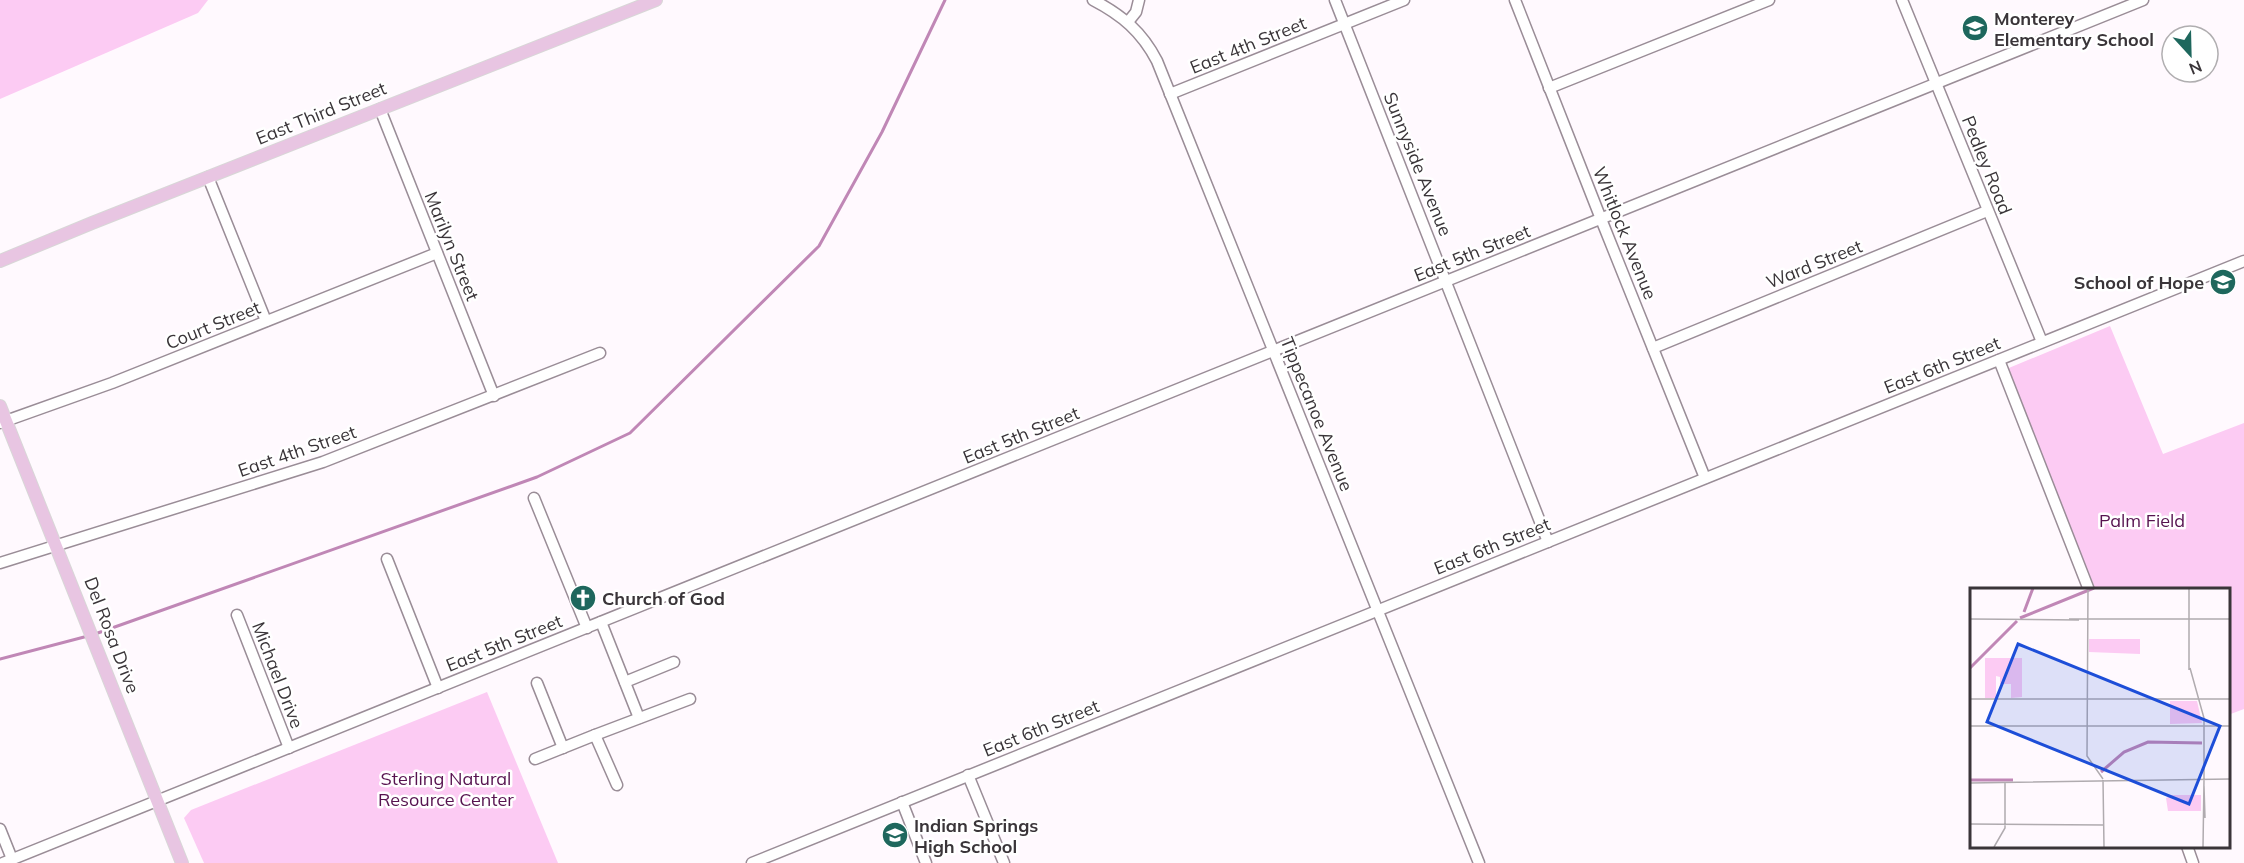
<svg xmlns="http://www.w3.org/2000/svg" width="2244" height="863" viewBox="0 0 2244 863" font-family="Mulish,sans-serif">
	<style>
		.green { fill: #fccbf3 }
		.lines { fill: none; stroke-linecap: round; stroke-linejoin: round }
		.stream { stroke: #c087b6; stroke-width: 3 }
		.minor-casing { stroke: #9a8d97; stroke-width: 13 }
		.major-casing { stroke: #d8d7d7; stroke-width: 14 }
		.minor { stroke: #fff; stroke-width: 10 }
		.major { stroke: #e8c5e2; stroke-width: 12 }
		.labels { text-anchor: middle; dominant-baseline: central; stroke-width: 5; stroke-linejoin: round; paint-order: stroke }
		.poi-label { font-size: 18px; font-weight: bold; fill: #3a3539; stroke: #fff; text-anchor: start }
		.street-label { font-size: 18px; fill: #3a3539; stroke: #fff }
		.park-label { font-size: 18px; fill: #571350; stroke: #fff }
		.inset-river { fill: none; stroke: #c087b6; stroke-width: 3 }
		.inset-road { fill: none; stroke: #b0abaf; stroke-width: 1.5 }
		.view { fill: #1d4ed8; fill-opacity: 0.15; stroke: #1d4ed8; stroke-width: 3 }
		.inset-edge { fill: none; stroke: #3a3539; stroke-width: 3 }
	</style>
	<rect width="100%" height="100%" fill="#fff9fe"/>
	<!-- green -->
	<g class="green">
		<path d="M0 0H208L198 13 0 99Z"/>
		<path d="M2110 326 2163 454 2244 423V709L2228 715V590H2096L2004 370Z"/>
		<path d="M487 692 558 863H204L184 818 191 810Z"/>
	</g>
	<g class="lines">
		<!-- stream -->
		<g class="stream">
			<path d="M95 634 537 477 630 433 819 246 882 132 945 0"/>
			<path d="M0 659 88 636"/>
		</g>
		<defs>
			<g id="minor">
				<path d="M1093 0C1122 15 1142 32 1157 61L1479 863"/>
				<path d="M1335 0 1548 542"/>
				<path d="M1515 0 1601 219 1705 478"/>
				<path d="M1902 0 2042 342"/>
				<path d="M1128 22 1136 12 1139 0"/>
				<path d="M1549 88 1769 0"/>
				<path d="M1170 94 1404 0"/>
				<path d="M380 109 494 396"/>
				<path d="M208 177 266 321"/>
				<path d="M1653 348 1987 211"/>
				<path d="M1999 360 2089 590"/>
				<path d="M0 423 112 383 437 253"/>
				<path d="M534 498 587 628"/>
				<path d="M387 559 438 688"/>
				<path d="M0 563 323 462 600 353"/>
				<path d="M237 615 289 748"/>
				<path d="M601 622 639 718"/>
				<path d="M625 682 674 662"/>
				<path d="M537 683 563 748"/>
				<path d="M595 735 690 699"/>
				<path d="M535 759 595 735 617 785"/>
				<path d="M968 775 1004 863"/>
				<path d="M902 802 926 863"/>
				<path d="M0 829 12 859"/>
				<path d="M2187 846 2193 863"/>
				<path d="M3 863 2143 0"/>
				<path d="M752 863 2244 261"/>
			</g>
			<g id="major">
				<path d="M0 261 92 223 656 0"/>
				<path d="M0 406 182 863"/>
			</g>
		</defs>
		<!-- minor casing -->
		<use href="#minor" class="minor-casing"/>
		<!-- major casing -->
		<use href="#major" class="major-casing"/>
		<!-- minor -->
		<use href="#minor" class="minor"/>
		<!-- major -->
		<use href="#major" class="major"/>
	</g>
	<!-- icons -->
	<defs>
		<symbol id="school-disc" viewBox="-11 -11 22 22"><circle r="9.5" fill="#1e675d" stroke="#fff"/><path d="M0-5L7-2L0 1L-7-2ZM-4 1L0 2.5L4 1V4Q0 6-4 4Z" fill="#fff"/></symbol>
		<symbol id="church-disc" viewBox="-11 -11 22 22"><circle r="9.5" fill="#1e675d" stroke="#fff"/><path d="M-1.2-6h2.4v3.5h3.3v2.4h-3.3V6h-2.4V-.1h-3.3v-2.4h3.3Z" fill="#fff"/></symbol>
	</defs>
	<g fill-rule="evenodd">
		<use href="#school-disc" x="1960" y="13" width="30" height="30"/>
		<use href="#school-disc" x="2208" y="267" width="30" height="30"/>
		<use href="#church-disc" x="568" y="583" width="30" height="30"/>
		<use href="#school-disc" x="880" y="820" width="30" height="30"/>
	</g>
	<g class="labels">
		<!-- poi labels -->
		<g class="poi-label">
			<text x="1994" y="18">Monterey<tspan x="1994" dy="21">Elementary School</tspan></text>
			<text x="2204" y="282" text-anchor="end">School of Hope</text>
			<text x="602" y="598">Church of God</text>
			<text x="914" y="825">Indian Springs<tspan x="914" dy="21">High School</tspan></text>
		</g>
		<!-- street labels -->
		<g class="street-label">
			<text transform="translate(1248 45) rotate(-22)">East 4th Street</text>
			<text transform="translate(321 113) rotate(-22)">East Third Street</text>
			<text transform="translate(1418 164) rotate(68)">Sunnyside Avenue</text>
			<text transform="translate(1987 165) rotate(68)">Pedley Road</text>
			<text transform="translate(1625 233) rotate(68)">Whitlock Avenue</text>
			<text transform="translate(452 246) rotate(68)">Marilyn Street</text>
			<text transform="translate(1472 253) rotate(-22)">East 5th Street</text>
			<text transform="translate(1814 264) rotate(-22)">Ward Street</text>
			<text transform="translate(213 325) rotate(-22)">Court Street</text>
			<text transform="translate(1942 365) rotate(-22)">East 6th Street</text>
			<text transform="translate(1317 414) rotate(68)">Tippecanoe Avenue</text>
			<text transform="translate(1021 435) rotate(-22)">East 5th Street</text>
			<text transform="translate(297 451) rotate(-19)">East 4th Street</text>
			<text transform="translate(1492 546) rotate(-22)">East 6th Street</text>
			<text transform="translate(112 635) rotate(69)">Del Rosa Drive</text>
			<text transform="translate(504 643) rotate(-22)">East 5th Street</text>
			<text transform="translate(278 675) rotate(69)">Michael Drive</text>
			<text transform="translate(1041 728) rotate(-22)">East 6th Street</text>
		</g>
		<!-- park labels -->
		<g class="park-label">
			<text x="2142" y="520">Palm Field</text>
			<text x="446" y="778">Sterling Natural<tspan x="446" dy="21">Resource Center</tspan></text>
		</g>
	</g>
	<!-- overview -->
	<g transform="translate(1970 588)">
		<rect width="260" height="260" fill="#fff9fe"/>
		<path d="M119 51H170V66L119 64ZM15 70H52V109L41 110V96H30V89L26 88V110H15ZM200 113H227L232 135 200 136ZM202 207H231V223H198L196 210Z" fill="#fccbf3"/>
		<path class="inset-river" d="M54 24 63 0M50 30 124 0M0 80 47 33M131 184 154 164 178 154 232 155M0 192H43"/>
		<path class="inset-road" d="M118 0 117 168 133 191M0 31 109 32M99 31H260M220 80 234 130V192M219 82V0M0 111H260M0 138H260M133 192 134 259M0 195 260 191M234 198 235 230M0 236 134 237M24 259 35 240V195M233 259 234 192"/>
		<path class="view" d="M48 56 250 138 219 216 17 134Z"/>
		<rect width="260" height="260" class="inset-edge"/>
	</g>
	<!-- north arrow -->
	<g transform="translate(2190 54) rotate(158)"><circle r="28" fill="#ffffff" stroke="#b0aeb0" stroke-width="1.5"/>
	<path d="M0-4.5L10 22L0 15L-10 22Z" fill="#1e675d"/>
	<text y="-9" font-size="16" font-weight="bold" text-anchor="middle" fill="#3a3539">N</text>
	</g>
</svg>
